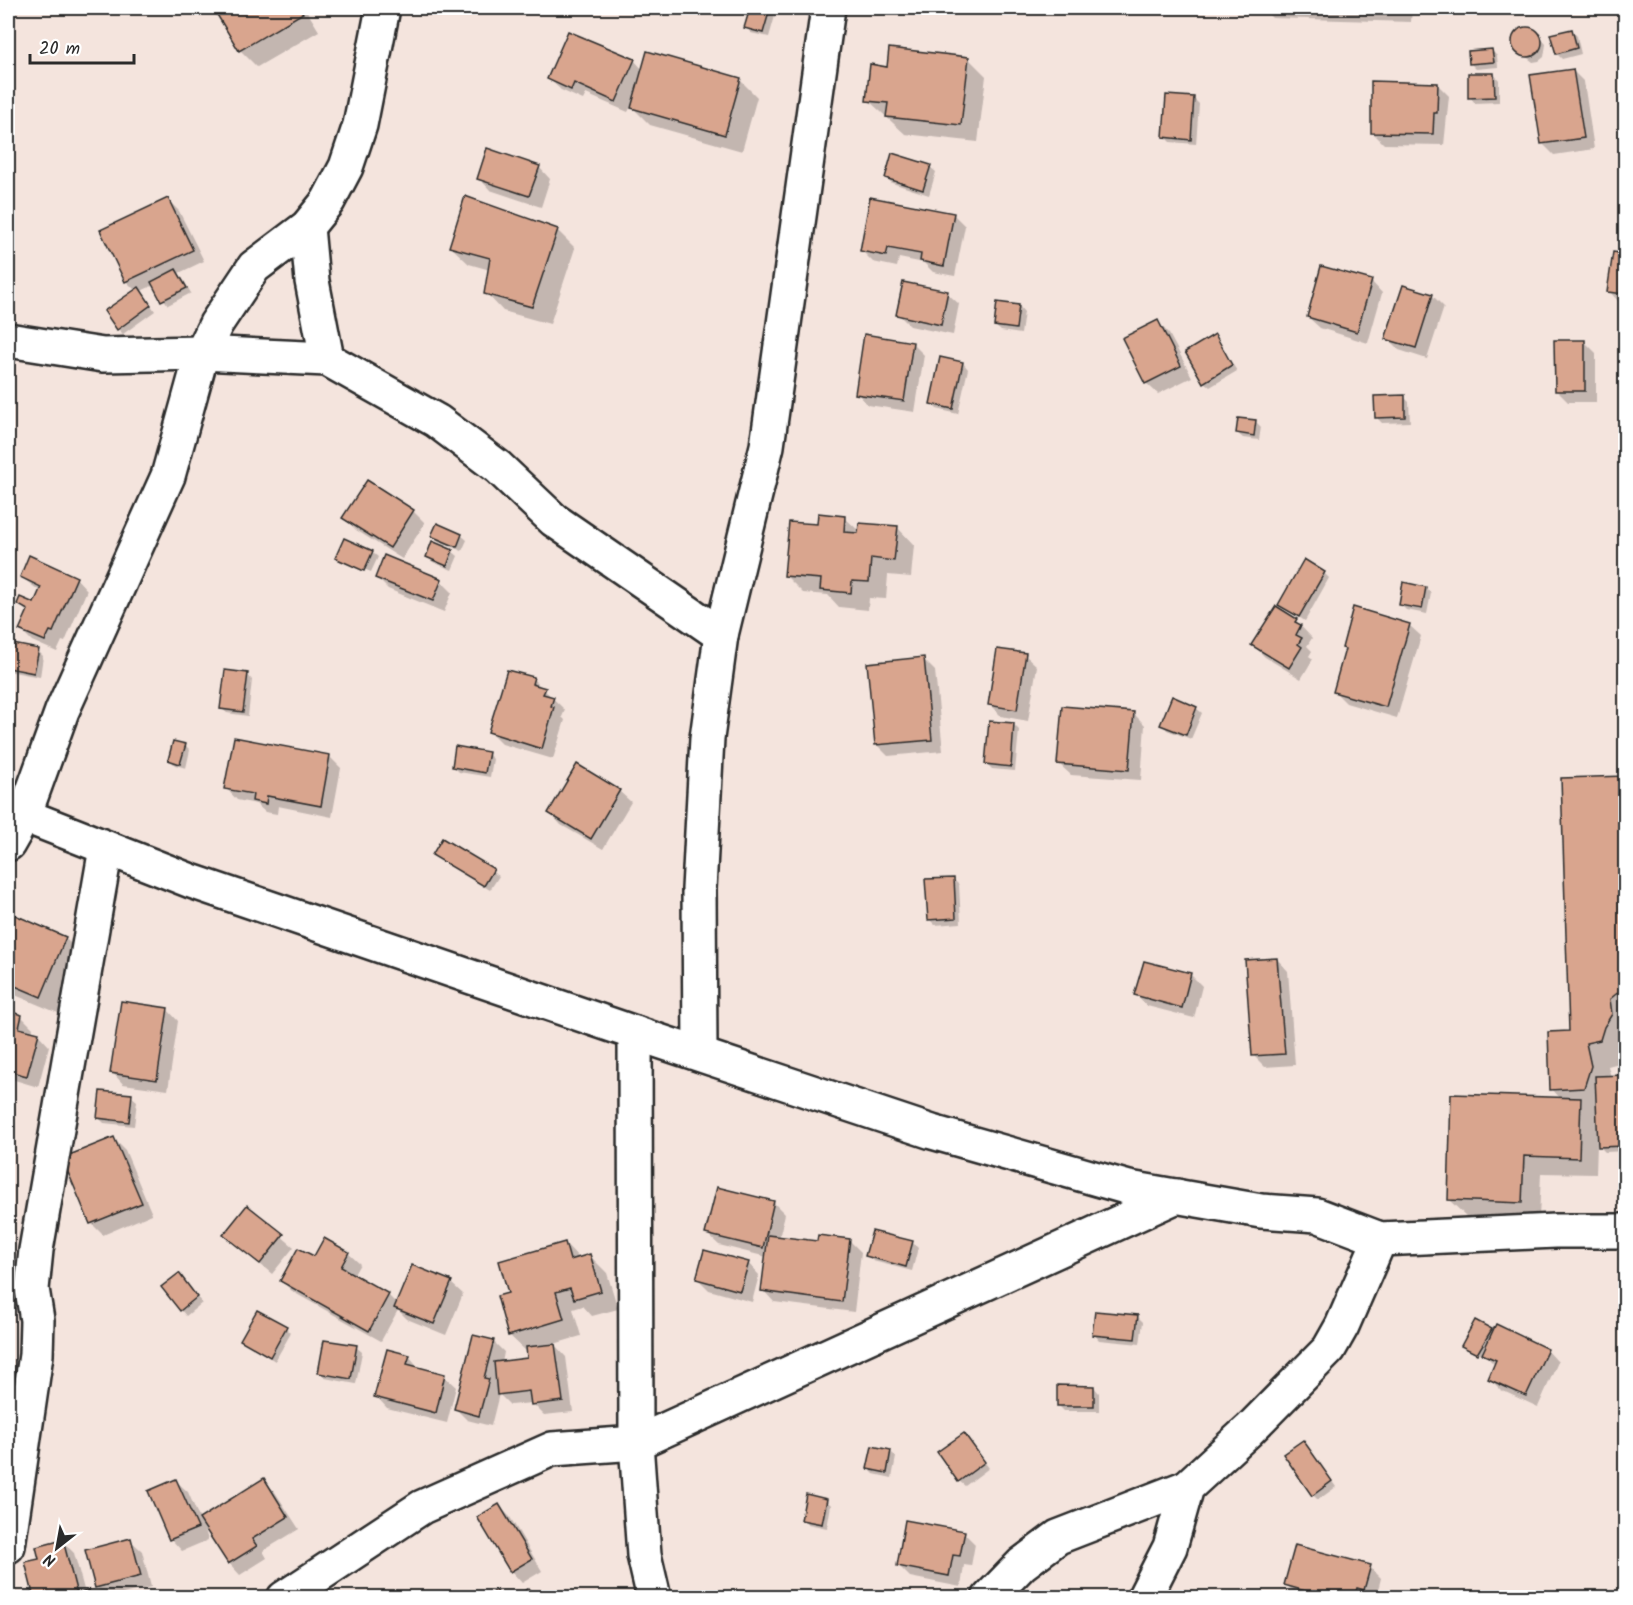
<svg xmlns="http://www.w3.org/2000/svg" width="1633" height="1605" viewBox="0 0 1633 1605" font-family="Kalam,sans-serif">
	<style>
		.shadow { fill: #0003 }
		.building { fill: #d9a58e; stroke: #2b2b2b; stroke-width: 1.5 }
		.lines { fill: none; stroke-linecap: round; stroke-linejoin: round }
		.street-casing { stroke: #2b2b2b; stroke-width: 38 }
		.street { stroke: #fff; stroke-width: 33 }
	</style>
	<rect width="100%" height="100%" fill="#f4e4dd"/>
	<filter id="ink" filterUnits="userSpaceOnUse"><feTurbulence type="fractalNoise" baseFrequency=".0167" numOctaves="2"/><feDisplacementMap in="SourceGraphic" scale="12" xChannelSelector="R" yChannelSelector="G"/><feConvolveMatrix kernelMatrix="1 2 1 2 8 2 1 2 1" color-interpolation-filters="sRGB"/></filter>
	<g filter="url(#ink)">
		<!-- shadow -->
		<g class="shadow">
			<path d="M214 8H305L319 31 257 67 240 50Z"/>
			<path d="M751 8 769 11 775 16 769 37 751 33 746 27Z"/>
			<path d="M1262 8H1412L1411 22 1272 18Z"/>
			<path d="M1528 29 1535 31 1546 44 1544 57 1539 61 1533 62 1516 49V36L1521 30Z"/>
			<path d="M1571 30 1577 36 1581 54 1562 59 1557 54Z"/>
			<path d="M1491 50 1497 56 1498 67 1476 69 1471 64Z"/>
			<path d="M968 58 986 76 978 142 905 134 868 100 889 68Z"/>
			<path d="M634 60 643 70 740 80 757 97 742 151 650 125 631 106 628 112 586 94 583 100 561 90 549 79Z"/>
			<path d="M1572 70 1584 82 1594 149 1554 155 1542 143Z"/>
			<path d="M1494 74 1499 80V102L1475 103 1470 97Z"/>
			<path d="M1437 84 1449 96 1444 145 1384 144 1372 132Z"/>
			<path d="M1194 99 1199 104 1196 144 1170 142 1164 136Z"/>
			<path d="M8 102 16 114 8 119Z"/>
			<path d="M539 167 550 179 541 207 490 190 479 178Z"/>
			<path d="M930 167 936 172 929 195 892 183 886 178Z"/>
			<path d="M168 200 179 211 204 261 179 273 191 293 168 305 154 285 141 291 155 311 123 334 118 329 136 291 126 281Z"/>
			<path d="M953 214 965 226 955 276 933 272 924 263 899 258 897 267 873 262 861 250Z"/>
			<path d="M557 230 575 248 550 324 503 311 486 293 490 270 469 264 451 247Z"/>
			<path d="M1626 256V303H1620L1609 291Z"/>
			<path d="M1371 281 1382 293 1368 343 1320 328 1308 317Z"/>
			<path d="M947 293 959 304 953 335 910 326 898 314Z"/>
			<path d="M1432 295 1444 307 1427 359 1399 350 1387 338Z"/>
			<path d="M1019 306 1024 312 1021 334 1001 331 995 326Z"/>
			<path d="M1158 322 1169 334 1192 377 1158 394 1146 383Z"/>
			<path d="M1214 336 1237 371 1210 387 1204 382Z"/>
			<path d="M1585 342 1596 353V402H1568L1556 390Z"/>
			<path d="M912 343 924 355 915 412 868 405 857 393Z"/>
			<path d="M963 363 968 369 958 414 937 409 932 404Z"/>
			<path d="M1404 397 1409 402 1410 422 1382 423 1377 418Z"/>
			<path d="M1256 422 1261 427 1259 440 1243 438 1237 433Z"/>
			<path d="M367 482 414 512 425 523 402 559 356 530 344 518Z"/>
			<path d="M844 517 860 532 897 527 914 545 911 577 888 575 886 599 869 598 868 610 839 607 828 595 803 593 785 575Z"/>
			<path d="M433 535H461L467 540 462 551 438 541Z"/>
			<path d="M452 551 458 556 452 570 433 562 428 557Z"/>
			<path d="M372 552 378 557 371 572 341 559V562L337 558Z"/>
			<path d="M1324 573 1329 578 1305 621 1280 605Z"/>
			<path d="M21 577 76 578 87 590 65 642 62 641 57 652 32 641 21 630 28 613 19 604 35 605 41 592Z"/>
			<path d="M377 578 441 581 452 592 444 612 388 589Z"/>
			<path d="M1425 588 1431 593 1427 614 1406 610 1400 604Z"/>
			<path d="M1296 621 1312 638 1307 646 1312 651 1309 656 1313 659 1301 679 1265 657 1253 645Z"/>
			<path d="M1409 625 1421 636 1397 718 1346 703 1335 692Z"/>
			<path d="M8 645 38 651 43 656 40 677 8 671Z"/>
			<path d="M1025 655 1037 666 1028 721 1001 716 990 705Z"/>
			<path d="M923 659 935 671 943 751 888 756 877 745Z"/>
			<path d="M247 674 252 680 248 716 227 713 221 708Z"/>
			<path d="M533 679 565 710 562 717 565 720 553 759 502 744 490 732Z"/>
			<path d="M1196 708 1202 713 1191 739 1167 730 1162 724Z"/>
			<path d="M1133 713 1145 725 1141 780 1071 775 1059 764Z"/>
			<path d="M1014 725 1019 730 1015 771 992 769 987 764Z"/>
			<path d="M185 745 190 750 186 768 175 765 169 759Z"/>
			<path d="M488 754 493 759 490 777 459 772 453 766Z"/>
			<path d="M330 757 341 768 332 817 278 806 277 814 265 812 256 804 237 800 226 788Z"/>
			<path d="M1626 777V1053L1623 1062 1608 1066 1611 1077H1626V1151L1605 1152 1597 1144 1596 1174 1541 1173 1539 1219 1467 1217 1449 1200 1561 1099 1552 1089 1571 1033Z"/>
			<path d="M619 791 631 802 603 849 561 825 550 813Z"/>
			<path d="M443 840 499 876 490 890 434 855Z"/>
			<path d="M953 879 959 885 961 923 935 925 929 919Z"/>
			<path d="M8 914 65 938 83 956 58 1013 8 992Z"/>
			<path d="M1277 959 1288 971 1295 1065 1265 1067 1254 1056Z"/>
			<path d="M1145 962 1191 975 1202 986 1194 1018 1147 1006 1136 994Z"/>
			<path d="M167 1009 178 1021 168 1090 123 1084 112 1072Z"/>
			<path d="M8 1012 21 1016 33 1028 32 1033 38 1034 49 1046 38 1087 8 1078Z"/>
			<path d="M131 1096 137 1101 134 1126 104 1123 99 1118Z"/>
			<path d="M114 1139 125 1150 152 1214 103 1235 91 1223Z"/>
			<path d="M773 1202 785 1214 779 1238 818 1243 850 1241 861 1252 854 1312 774 1302 763 1290 767 1257 719 1245 707 1234Z"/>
			<path d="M247 1207 294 1247 272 1274 225 1235Z"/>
			<path d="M912 1242 918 1248 912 1271 873 1261 867 1256Z"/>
			<path d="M565 1243 580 1259 590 1256 607 1273 618 1309 592 1316 583 1306 573 1309 581 1336 554 1344 566 1357 573 1412 544 1415 532 1403 510 1405 499 1394 491 1426 467 1420 456 1409 493 1341 504 1352 502 1363 529 1360 527 1352 509 1335 510 1294Z"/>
			<path d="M348 1253 360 1264 353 1276 388 1295 397 1304 451 1283 463 1294 446 1335 407 1319 398 1310 381 1341 293 1292 282 1281 314 1258Z"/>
			<path d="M748 1263 759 1275 752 1302 709 1290 697 1278Z"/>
			<path d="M184 1281 202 1303 186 1316 163 1288Z"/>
			<path d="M1137 1316 1143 1322 1140 1344 1099 1340 1094 1334Z"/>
			<path d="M286 1328 291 1333 275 1361 242 1340Z"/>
			<path d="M1491 1330 1547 1350 1558 1362 1538 1407 1501 1390 1489 1378 1495 1365 1485 1355 1467 1348V1350L1463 1346Z"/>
			<path d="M356 1347 362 1352 356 1384 325 1378 320 1373Z"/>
			<path d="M409 1356 420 1369 444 1376 456 1387 447 1423 387 1408 376 1396Z"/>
			<path d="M1094 1387 1099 1393V1411H1064L1058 1405Z"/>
			<path d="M964 1435 989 1468 965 1486 959 1481Z"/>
			<path d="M1308 1447 1336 1487 1318 1500 1313 1495Z"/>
			<path d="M873 1448 891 1452 896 1457 892 1478 874 1474 869 1469Z"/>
			<path d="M264 1480 275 1492 299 1529 263 1551 267 1558 240 1575 229 1563 203 1523 208 1540 182 1551 171 1539 176 1481 188 1492 200 1520Z"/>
			<path d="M826 1500 831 1505 827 1528 808 1524 802 1519Z"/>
			<path d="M499 1506 510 1517 542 1571 522 1583 511 1571Z"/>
			<path d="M964 1533 975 1544 971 1566 964 1565 961 1587 910 1577 898 1565Z"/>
			<path d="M130 1540 142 1551 151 1587 107 1598 96 1587Z"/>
			<path d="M62 1541 74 1553 85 1593 89 1592 94 1598H36L41 1560Z"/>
			<path d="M1370 1567 1381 1578 1376 1598H1302L1286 1585Z"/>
		</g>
		<!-- building -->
		<g class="building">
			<path d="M213 8H299L303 13 239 51Z"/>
			<path d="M750 8 770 9 763 33 744 28Z"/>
			<circle cx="1527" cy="42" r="15"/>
			<path d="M1572 29 1577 48 1556 54 1550 34Z"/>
			<path d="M568 31 635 59 616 102 574 83 571 90 547 79Z"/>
			<path d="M889 48 969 57 961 125 886 117 888 103 866 101 870 64 887 67Z"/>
			<path d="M1492 49 1494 62 1469 64 1468 51Z"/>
			<path d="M647 51 741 78 725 135 631 108Z"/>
			<path d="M1573 69 1584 138 1541 144 1530 75Z"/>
			<path d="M1468 73H1494L1495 97 1468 98Z"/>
			<path d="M1371 81 1438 83 1437 113H1434L1433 134 1371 133Z"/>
			<path d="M1166 95 1194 97 1191 140 1163 137Z"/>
			<path d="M487 148 540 166 529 196 477 179Z"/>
			<path d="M892 153 931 165 923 190 885 178Z"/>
			<path d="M465 196 558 229 532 307 484 294 490 258 449 247Z"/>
			<path d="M870 197 954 213 944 266 920 261 921 254 888 248 886 256 860 251Z"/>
			<path d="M168 198 193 250 125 282 100 230Z"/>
			<path d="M1613 252 1626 254V294L1607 292Z"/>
			<path d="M1321 266 1372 280 1357 332 1307 317Z"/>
			<path d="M176 269 187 288 161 301 151 282Z"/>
			<path d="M903 282 948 291 941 325 896 315Z"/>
			<path d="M1403 285 1433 294 1416 348 1385 339Z"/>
			<path d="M139 287 151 305 117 330 104 311Z"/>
			<path d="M997 302 1019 305 1016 329 994 326Z"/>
			<path d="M1158 320 1181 366 1145 384 1122 338Z"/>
			<path d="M864 334 913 342 904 401 855 394Z"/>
			<path d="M1215 334 1232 365 1203 383 1185 352Z"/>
			<path d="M1554 340H1585V391H1555Z"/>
			<path d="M940 357 963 362 953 409 930 404Z"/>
			<path d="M1405 395V417L1375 418 1374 396Z"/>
			<path d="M1238 418 1256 420 1254 436 1236 433Z"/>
			<path d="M367 480 414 510 390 548 342 518Z"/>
			<path d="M818 513 845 516 844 532 858 533 859 523 898 526 894 561 871 558 869 582 852 581 851 593 820 590 821 579 784 576 789 522 817 524Z"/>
			<path d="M437 523 462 534 457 547 431 536Z"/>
			<path d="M344 538 373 551 364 571 335 558Z"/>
			<path d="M432 541 453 550 447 566 426 557Z"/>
			<path d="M29 555 77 577 53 632 50 631 45 641 19 630 28 610 17 604 20 597 34 603 41 587 20 577Z"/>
			<path d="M384 555 442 579 433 601 375 578Z"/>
			<path d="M1304 559 1325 572 1299 617 1278 605Z"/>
			<path d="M1403 582 1426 587 1422 609 1399 605Z"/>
			<path d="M1276 606 1297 619 1295 622 1301 625 1296 635 1302 638 1298 644 1302 647 1289 668 1251 645Z"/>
			<path d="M1353 607 1410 624 1386 707 1333 692 1345 649 1342 648Z"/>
			<path d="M8 643 39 649 34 673 8 668Z"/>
			<path d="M997 649 1026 653 1017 710 988 705Z"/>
			<path d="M924 657 932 740 875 745 867 663Z"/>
			<path d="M225 670 248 673 243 712 220 709Z"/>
			<path d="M507 670 534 677 532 684 546 688 543 694 554 697 551 706 554 707 542 749 488 732Z"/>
			<path d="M1172 696 1197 707 1186 735 1160 725Z"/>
			<path d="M1062 706 1134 712 1129 770 1057 764Z"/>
			<path d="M989 721 1014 723 1011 767 985 764Z"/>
			<path d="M234 737 330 755 321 806 267 796 266 804 252 801 253 794 224 789Z"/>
			<path d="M173 741 186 744 180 764 168 760Z"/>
			<path d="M455 746 489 752 485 773 452 767Z"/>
			<path d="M577 764 620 790 591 839 548 813Z"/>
			<path d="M1626 776V986L1610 999 1612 1014 1604 1027 1600 1040 1586 1043 1591 1066 1584 1088 1550 1090 1548 1032 1569 1031 1561 778Z"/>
			<path d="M442 838 494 869 484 886 432 855Z"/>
			<path d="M954 878 956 918 928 920 925 879Z"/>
			<path d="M8 912 66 937 41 997 8 983Z"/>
			<path d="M1277 958 1285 1054 1252 1056 1245 960Z"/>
			<path d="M1144 961 1191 973 1182 1008 1134 995Z"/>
			<path d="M121 1001 168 1008 157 1080 110 1073Z"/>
			<path d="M8 1011 22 1015 19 1028 39 1033 27 1076 8 1071Z"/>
			<path d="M1626 1075V1146L1598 1147 1595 1076Z"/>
			<path d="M100 1091 132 1094 129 1122 97 1118Z"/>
			<path d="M1451 1094 1581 1098 1579 1158 1524 1156 1522 1203 1448 1200Z"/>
			<path d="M114 1137 142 1203 90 1224 62 1158Z"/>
			<path d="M717 1187 774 1201 763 1248 705 1234Z"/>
			<path d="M247 1205 284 1234 260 1264 223 1235Z"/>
			<path d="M872 1231 913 1241 906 1267 865 1256Z"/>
			<path d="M768 1235 817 1241 818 1235 850 1239 842 1302 761 1291Z"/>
			<path d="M324 1238 349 1252 341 1267 389 1294 369 1331 280 1281 298 1248 314 1256Z"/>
			<path d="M565 1242 570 1260 590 1254 601 1291 574 1299 570 1288 556 1292 564 1319 508 1336 497 1296 508 1293 499 1261Z"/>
			<path d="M704 1250 749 1262 740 1291 696 1279Z"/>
			<path d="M412 1265 452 1281 434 1324 394 1308Z"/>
			<path d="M179 1273 197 1297 180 1311 161 1287Z"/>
			<path d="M257 1310 287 1326 270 1357 240 1340Z"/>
			<path d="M1095 1311 1138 1315 1135 1339 1092 1335Z"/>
			<path d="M1475 1320 1492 1329 1477 1354 1461 1346Z"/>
			<path d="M1496 1324 1548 1349 1526 1396 1488 1379 1496 1360 1482 1354Z"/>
			<path d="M473 1335 494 1340 484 1378 489 1379 479 1416 454 1409Z"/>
			<path d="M324 1340 357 1345 351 1379 318 1373Z"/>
			<path d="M555 1344 563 1401 531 1405 529 1391 497 1395 494 1362 527 1358 526 1347Z"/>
			<path d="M387 1349 410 1355 407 1364 445 1374 436 1413 374 1397Z"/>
			<path d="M1057 1385 1094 1386V1406H1057Z"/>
			<path d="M964 1433 985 1462 958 1482 937 1452Z"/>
			<path d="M1303 1440 1332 1481 1312 1496 1283 1454Z"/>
			<path d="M872 1446 891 1450 887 1473 867 1469Z"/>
			<path d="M264 1478 288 1517 252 1539 257 1546 228 1564 199 1519Z"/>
			<path d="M176 1479 198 1528 169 1540 148 1491Z"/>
			<path d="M806 1494 827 1499 822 1524 801 1520Z"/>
			<path d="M499 1504 532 1559 510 1572 477 1517Z"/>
			<path d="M1626 1514V1546H1622Z"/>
			<path d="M905 1520 965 1531 960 1556 953 1555 949 1576 897 1566Z"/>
			<path d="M131 1538 141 1576 95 1588 85 1550Z"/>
			<path d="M63 1540 77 1594 89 1590 91 1598H34L25 1562 39 1559 36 1547Z"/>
			<path d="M1295 1545 1371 1565 1364 1590 1357 1588 1354 1598H1330L1284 1585Z"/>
			<path d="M528 1588 535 1598H515Z"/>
			<path d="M496 1590 502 1598H486Z"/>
		</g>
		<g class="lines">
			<defs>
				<g id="street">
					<path d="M307 227 312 281 327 359"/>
					<path d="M8 340 103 355 202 353 327 359 437 421 498 467 554 520 721 635"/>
					<path d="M8 809 191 881 635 1033 932 1132 1129 1188 1261 1211 1317 1215 1380 1239 1556 1231H1626"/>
					<path d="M8 844 24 816 62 711 168 476 202 353 216 324 254 267 307 227 328 201 346 167 360 125 383 8"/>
					<path d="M635 1033 636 1443 644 1555 654 1598"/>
					<path d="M700 1053 699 889 707 738 721 635 767 446 828 8"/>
					<path d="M8 1546 36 1355 37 1320 32 1289 36 1250 106 848"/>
					<path d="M284 1598 422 1507 552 1449 636 1443 1177 1196"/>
					<path d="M989 1598 1022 1564 1058 1537 1187 1487"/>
					<path d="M1144 1598 1170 1547 1187 1487 1249 1430 1329 1349 1342 1326 1380 1239"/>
				</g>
			</defs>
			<!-- street casing -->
			<use href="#street" class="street-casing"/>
			<!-- street -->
			<use href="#street" class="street"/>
		</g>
	</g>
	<!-- margin -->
	<rect width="1633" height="1605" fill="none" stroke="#fff" stroke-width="30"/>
	<rect x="15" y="15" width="1603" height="1575" fill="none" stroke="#2b2b2b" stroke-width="2" filter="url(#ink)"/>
	<!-- north arrow -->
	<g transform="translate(57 1548) rotate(211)" stroke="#ffffff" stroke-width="4.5" paint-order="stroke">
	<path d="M0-4.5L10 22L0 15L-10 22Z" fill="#2b2b2b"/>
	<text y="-9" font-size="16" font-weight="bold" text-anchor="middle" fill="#2b2b2b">N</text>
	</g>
	<!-- scale -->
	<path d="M30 54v9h104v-9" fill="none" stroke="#2b2b2b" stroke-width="3"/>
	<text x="39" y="54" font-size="18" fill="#2b2b2b" stroke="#ffffff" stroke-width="4.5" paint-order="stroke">20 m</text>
</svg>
